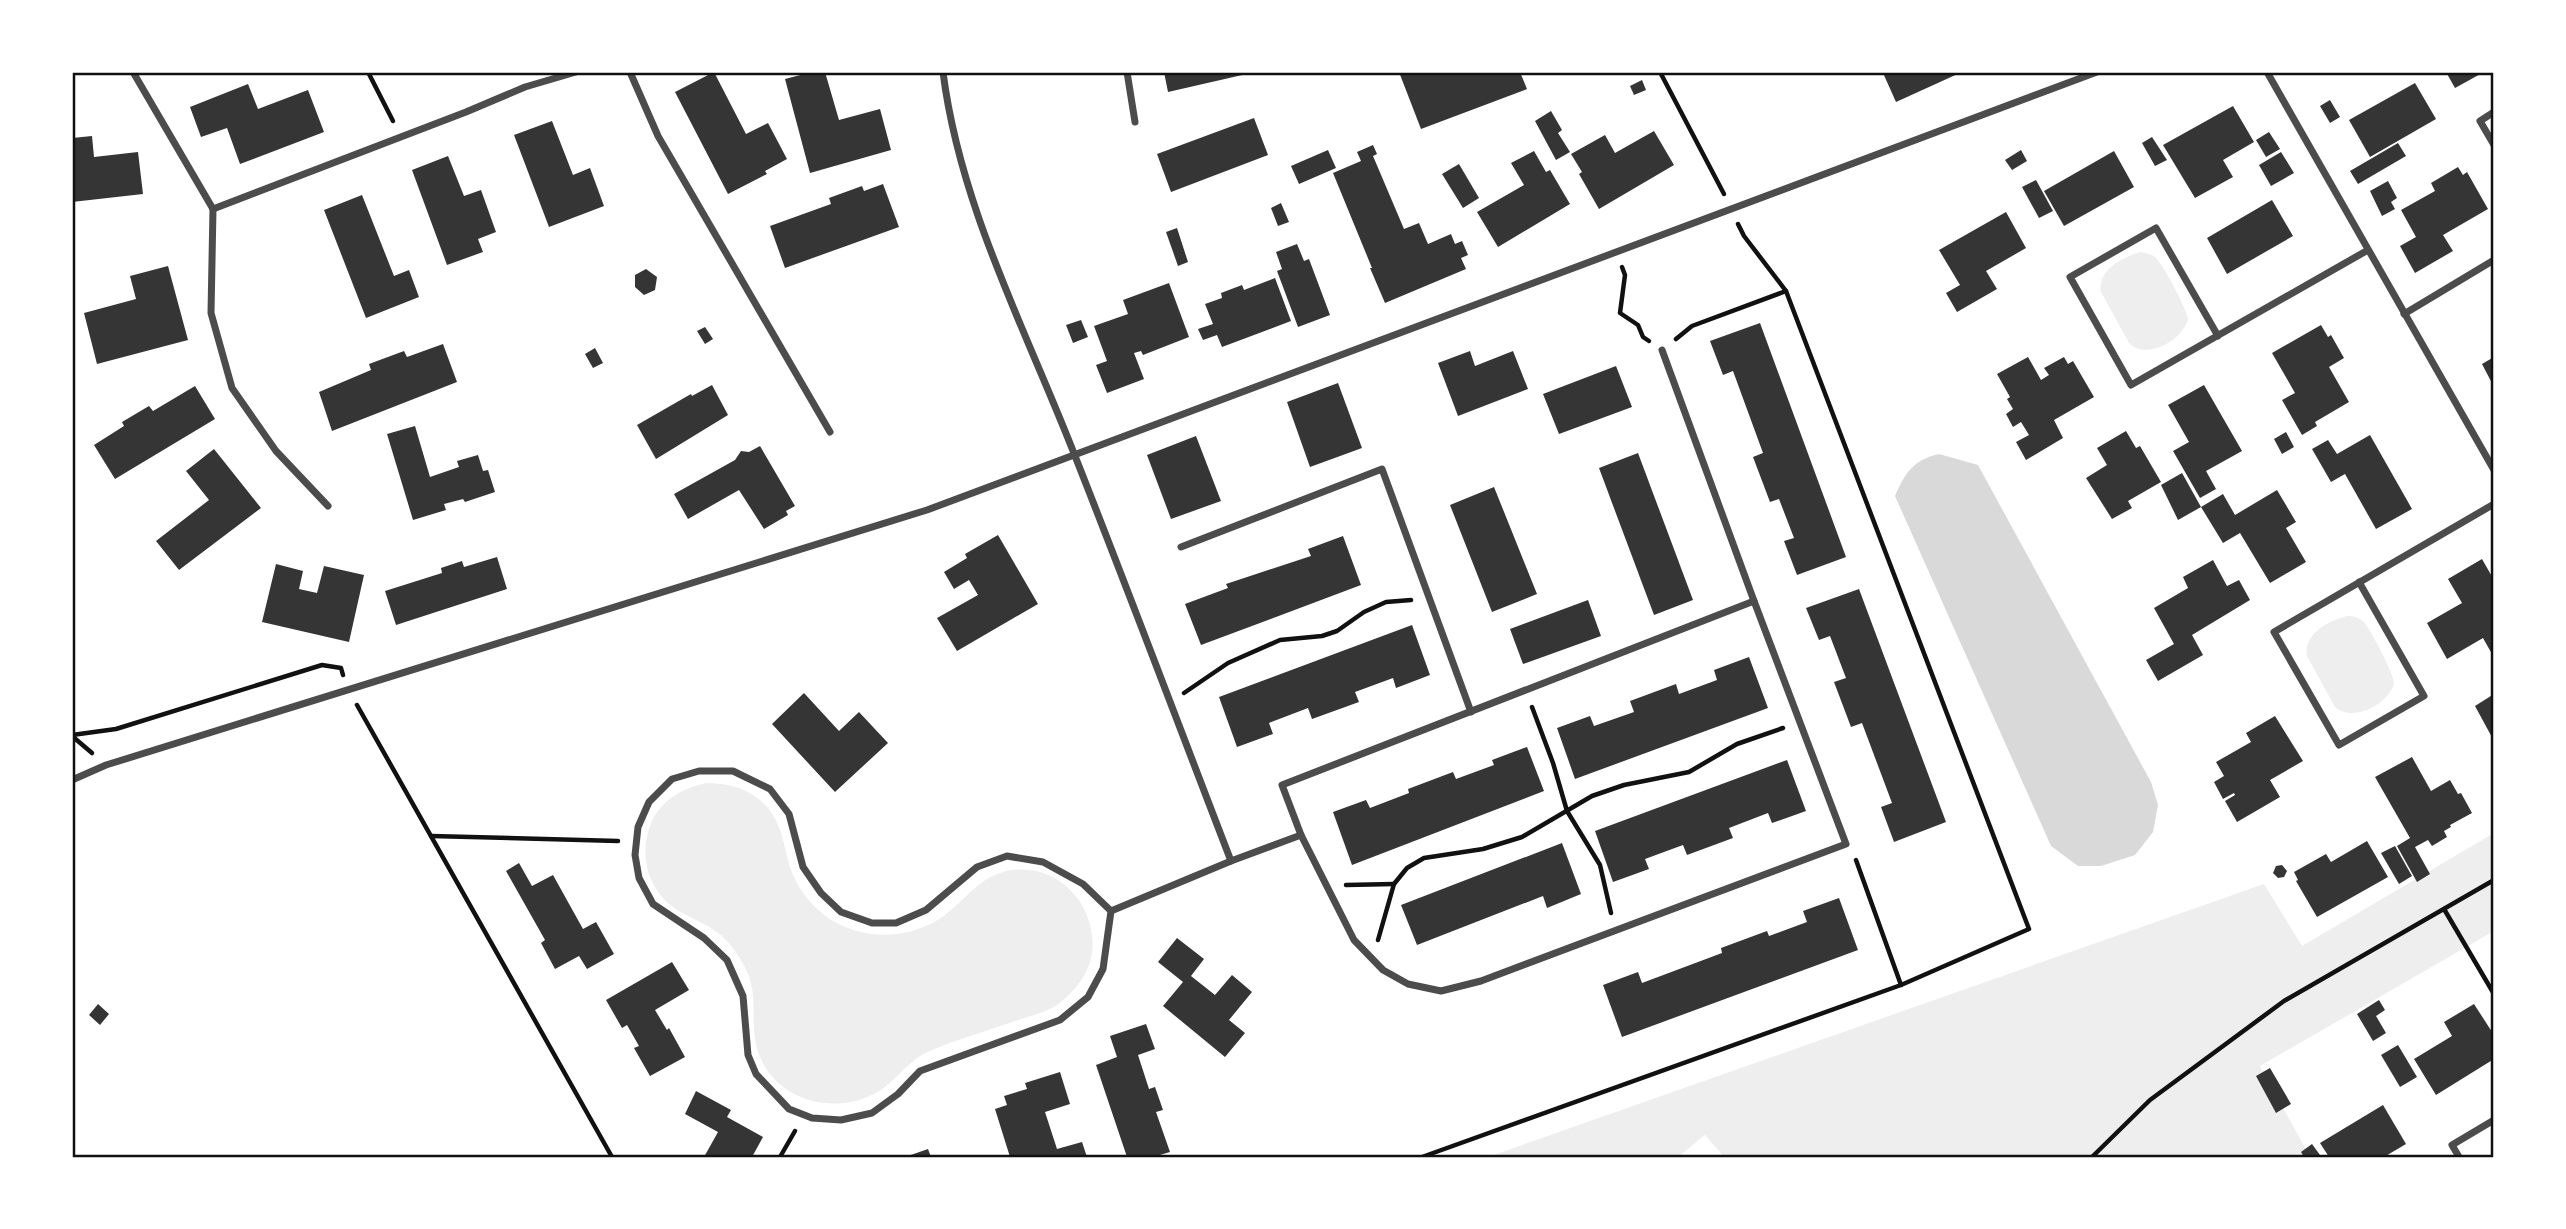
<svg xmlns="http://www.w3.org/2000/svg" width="2566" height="1229" viewBox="0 0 2566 1229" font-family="'DM Sans',sans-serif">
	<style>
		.green { fill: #eee }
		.water { fill: #d9d9d9 }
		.building { fill: #353535 }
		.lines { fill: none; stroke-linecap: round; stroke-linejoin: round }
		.path { stroke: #111; stroke-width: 4.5 }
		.minor { stroke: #4c4c4c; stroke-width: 7 }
		.neatline { fill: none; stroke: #111; stroke-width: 2.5 }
	</style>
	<rect width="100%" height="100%" fill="#fff"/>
	<!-- green -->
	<g class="green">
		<path d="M2140 252C2146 253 2152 254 2156 258 2164 266 2186 308 2188 319 2183 340 2146 361 2129 343L2101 292C2097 270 2122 258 2140 252Z"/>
		<path d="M2347 616C2353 616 2358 617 2363 621 2371 630 2392 671 2394 683 2389 704 2353 723 2335 707L2307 656C2303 634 2328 621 2347 616Z"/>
		<path d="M706 783C737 783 765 794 778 825 785 841 786 859 793 875 801 894 817 912 835 922 869 941 912 939 945 915 965 900 978 879 1003 872 1055 858 1098 904 1092 953 1089 973 1076 990 1061 1002 1049 1012 1032 1015 1018 1020 986 1031 954 1040 923 1054 905 1065 892 1085 874 1094 827 1118 764 1096 755 1039 751 1011 759 990 742 962 737 953 731 945 723 937 708 923 689 919 673 907 648 889 639 855 650 826 659 801 681 789 706 783Z"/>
		<path d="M2494 833V931L2260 1066 2310 1157H1724L1705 1135 1678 1157H1488L2264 884 2302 946Z"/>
	</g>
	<!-- water -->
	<path class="water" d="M1939 454 1978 465 2151 782 2158 805 2153 832 2135 855 2101 866H2078L2051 846 1895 496C1905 473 1913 460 1939 454Z"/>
	<!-- building -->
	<g class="building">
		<path d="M714 72 746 134 768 123 787 159 765 171 767 174 728 194 675 92Z"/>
		<path d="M812 72H825L839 120 880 109 891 150 810 173 785 79Z"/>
		<path d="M1164 72H1251V73L1168 92Z"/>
		<path d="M1399 72H1520L1527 89 1421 129Z"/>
		<path d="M1886 72H1962L1896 102 1883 73Z"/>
		<path d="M2446 72H2484L2455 88Z"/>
		<path d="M1642 80 1646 90 1634 95 1630 86Z"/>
		<path d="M2415 83 2436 119 2370 157 2349 120Z"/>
		<path d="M248 84 258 109 308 90 324 132 240 164 227 128 201 137 190 107Z"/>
		<path d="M2330 100 2340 117 2330 123 2320 106Z"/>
		<path d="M2233 106 2254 142 2223 160 2233 177 2195 198 2163 145Z"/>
		<path d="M1551 111 1562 130 1558 133 1570 152 1556 160 1535 121Z"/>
		<path d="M1254 118 1268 155 1171 192 1157 154Z"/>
		<path d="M552 121 573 175 590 168 604 206 549 227 514 135Z"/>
		<path d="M1654 131 1674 165 1599 209 1579 174 1582 172 1571 154 1605 135 1615 153Z"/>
		<path d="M2269 132 2280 149 2266 157 2256 140Z"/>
		<path d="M92 136 94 157 138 152 143 194 72 202V138Z"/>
		<path d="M2152 137 2167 160 2155 166 2142 143Z"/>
		<path d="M2398 143 2406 156 2358 184 2350 171Z"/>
		<path d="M1373 145 1377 154 1373 156 1404 229 1419 223 1428 244 1451 234 1455 244 1462 241 1468 255 1461 258 1466 269 1385 303 1370 268H1372L1333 173 1361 161 1357 152Z"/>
		<path d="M1328 150 1336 168 1299 184 1291 166Z"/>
		<path d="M2021 150 2027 161 2012 170 2005 160Z"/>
		<path d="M1534 151 1546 172 1550 170 1570 204 1498 247 1477 212 1524 185 1511 163Z"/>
		<path d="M2114 151 2134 187 2064 226 2044 191Z"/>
		<path d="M2281 152 2294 173 2271 186 2259 165Z"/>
		<path d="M448 156 464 196 481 190 496 232 478 239 483 252 447 265 412 170Z"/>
		<path d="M1459 164 1479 198 1463 208 1442 174Z"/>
		<path d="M2458 167 2463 175 2467 172 2488 209 2443 235 2453 251 2415 273 2400 246 2416 237 2401 210 2435 191 2431 183Z"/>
		<path d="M2036 180 2053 211 2039 218 2022 187Z"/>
		<path d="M2388 181 2397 198 2391 202 2395 209 2382 216 2370 191Z"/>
		<path d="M883 184 899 227 785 268 770 226 831 204 829 198 862 186 864 191Z"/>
		<path d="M362 195 394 276 409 270 419 297 366 318 324 210Z"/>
		<path d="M2272 200 2293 236 2227 274 2207 238Z"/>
		<path d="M1281 203 1289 222 1278 226 1271 208Z"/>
		<path d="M2006 212 2026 248 1986 271 1997 289 1957 312 1946 293 1960 285 1939 250Z"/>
		<path d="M1177 228 1188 262 1178 266 1166 232Z"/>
		<path d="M1297 244 1304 261 1309 259 1330 315 1298 327 1277 271 1282 269 1276 252Z"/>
		<path d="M168 266 188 340 97 364 84 313 136 299 130 276Z"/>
		<path d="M646 269 657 277 655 290 644 295 635 287V275Z"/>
		<path d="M1275 278 1291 321 1222 347 1217 335 1203 340 1198 329 1213 324 1205 304 1222 298 1221 293 1242 285 1244 290Z"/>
		<path d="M1169 283 1189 337 1143 355 1141 351 1134 353 1144 379 1107 393 1096 365 1107 361 1094 326 1128 314 1123 300Z"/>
		<path d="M1081 320 1088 337 1073 343 1066 325Z"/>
		<path d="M1760 323 1846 557 1797 575 1784 541 1794 538 1779 499 1770 502 1753 457 1763 453 1733 371 1723 375 1710 341Z"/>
		<path d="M2321 325 2328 337 2331 335 2344 358 2329 367 2349 402 2315 422 2317 426 2302 435 2282 400 2295 393 2272 353Z"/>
		<path d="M705 327 713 339 705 344 697 331Z"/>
		<path d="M443 344 457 382 332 431 319 392 371 370 369 364 404 351 407 357Z"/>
		<path d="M595 348 603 363 593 368 585 354Z"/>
		<path d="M1470 351 1475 366 1513 351 1528 389 1458 416 1438 363Z"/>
		<path d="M2028 357 2041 380 2049 375 2044 368 2064 357 2068 364 2073 361 2094 397 2054 420 2063 438 2026 460 2016 442 2029 435 2021 422 2013 427 2006 414 2013 409 2007 399 2010 397 1997 374Z"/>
		<path d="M2494 357V387L2482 364Z"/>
		<path d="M1616 366 1632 407 1559 434 1543 394Z"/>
		<path d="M1338 383 1362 448 1310 467 1287 402Z"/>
		<path d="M712 385 728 415 656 459 637 425 691 394 692 396Z"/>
		<path d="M2204 385 2242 451 2206 471 2216 489 2200 498 2173 451 2189 442 2168 405Z"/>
		<path d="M195 386 215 419 115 479 94 445 124 426 122 422 149 406 153 411Z"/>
		<path d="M415 426 430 477 459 467 457 461 478 455 483 471 488 470 495 492 465 502 463 499 444 504 446 510 413 520 387 434Z"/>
		<path d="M2126 431 2136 448 2140 446 2161 482 2128 501 2132 508 2112 519 2086 478 2107 465 2097 448Z"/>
		<path d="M2286 432 2294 447 2282 454 2274 439Z"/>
		<path d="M2370 435 2412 509 2376 529 2345 474 2331 482 2312 449 2328 440 2337 454Z"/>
		<path d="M1196 436 1221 501 1171 519 1147 455Z"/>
		<path d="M760 446 795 506 786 511 788 515 764 529 739 490 688 519 674 494 735 460 741 451 749 452Z"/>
		<path d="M214 449 261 508 179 570 156 541 209 500 186 471Z"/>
		<path d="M1638 453 1693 600 1654 615 1599 468Z"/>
		<path d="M2182 473 2201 507 2178 520 2161 485Z"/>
		<path d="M1494 487 1537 594 1492 612 1450 505Z"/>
		<path d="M2277 490 2296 522 2286 528 2306 562 2270 583 2240 533 2223 543 2201 507 2223 494 2235 515Z"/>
		<path d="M998 535 1038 604 957 651 937 618 978 595 969 580 954 589 944 572 967 558 965 554Z"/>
		<path d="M1343 536 1361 585 1201 645 1185 604 1228 588 1226 584 1311 556 1308 549Z"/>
		<path d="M497 557 507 589 396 625 385 591 442 573 441 568 462 561 464 567Z"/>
		<path d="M2482 559 2494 580V653L2492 654 2483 638 2447 659 2427 623 2462 603 2448 579Z"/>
		<path d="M2213 560 2227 586 2239 580 2250 600 2192 635 2203 655 2158 681 2146 660 2174 644 2154 608 2188 588 2183 577Z"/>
		<path d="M276 564 303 571 299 589 317 593 324 566 364 575 349 642 262 622Z"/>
		<path d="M1859 589 1946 822 1894 842 1881 807 1892 803 1862 723 1851 727 1834 682 1846 678 1830 636 1819 640 1806 608Z"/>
		<path d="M1588 600 1601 636 1523 664 1510 629Z"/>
		<path d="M1412 625 1430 675 1396 688 1393 678 1355 692 1359 702 1312 719 1308 708 1269 723 1273 734 1237 747 1219 697Z"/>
		<path d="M1749 657 1768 708 1575 779 1557 728 1590 716 1594 726 1634 712 1630 701 1676 684 1679 694 1717 680 1714 670Z"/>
		<path d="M804 693 839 731 859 712 888 743 835 792 772 724Z"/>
		<path d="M2494 694V741L2475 706Z"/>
		<path d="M2275 716 2303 761 2270 780 2280 797 2237 822 2225 801 2235 795 2234 793 2223 799 2214 782 2224 776 2216 762 2251 742 2246 733Z"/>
		<path d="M1527 747 1544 791 1352 865 1333 812 1366 800 1370 808 1409 793 1408 789 1453 772 1456 779 1494 765 1492 760Z"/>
		<path d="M2412 757 2431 791 2450 780 2458 794 2461 793 2472 813 2450 825 2451 827 2444 831 2447 837 2432 846 2428 840 2415 847 2430 874 2417 882 2397 846 2410 838 2375 777Z"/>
		<path d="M1787 760 1806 811 1772 823 1768 813 1729 828 1733 838 1687 855 1683 845 1645 859 1649 869 1613 882 1595 831Z"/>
		<path d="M2367 841 2388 877 2317 917 2296 881 2298 880 2294 872 2326 854 2331 862Z"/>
		<path d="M1562 843 1581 894 1547 908 1543 896 1417 945 1401 905Z"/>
		<path d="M2395 846 2412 876 2399 884 2381 853Z"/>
		<path d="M519 863 532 886 553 875 583 929 596 922 614 954 587 969 579 956 555 969 541 943 545 940 506 871Z"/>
		<path d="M2282 865 2287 871 2284 877 2278 878 2273 873 2276 866Z"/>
		<path d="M1839 898 1858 950 1622 1037 1603 985 1638 972 1642 983 1722 953 1721 948 1767 931 1769 936 1807 922 1803 911Z"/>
		<path d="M1177 938 1204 959 1191 976 1215 995 1232 975 1252 992 1229 1020 1245 1033 1225 1057 1163 1006 1183 982 1158 962Z"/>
		<path d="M672 962 689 990 655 1010 667 1030 669 1028 685 1057 650 1076 634 1048 639 1046 627 1025 622 1028 606 1000Z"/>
		<path d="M2379 1000 2385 1010 2376 1016 2386 1033 2373 1041 2357 1014Z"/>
		<path d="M98 1004 109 1014 100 1025 89 1015Z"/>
		<path d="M2474 1004 2494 1035V1059L2436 1095 2414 1059 2452 1036 2444 1022Z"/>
		<path d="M1146 1024 1155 1049 1138 1055 1149 1089 1155 1087 1163 1110 1156 1112 1170 1152 1153 1157H1127L1096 1065 1117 1057 1110 1036Z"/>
		<path d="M2398 1045 2417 1077 2400 1087 2381 1055Z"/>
		<path d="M2270 1068 2291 1104 2276 1113 2256 1076Z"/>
		<path d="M1060 1072 1070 1104 1045 1112 1057 1149 1082 1142 1087 1157H1010L995 1109 1007 1105 1004 1096 1027 1089 1025 1083Z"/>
		<path d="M696 1091 731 1110 727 1117 763 1137 752 1157H704L718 1132 685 1114Z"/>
		<path d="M2383 1105 2406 1144 2384 1157H2329L2320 1143Z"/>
		<path d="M2312 1144 2320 1155 2304 1157 2301 1152Z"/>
		<path d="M928 1149 931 1157H905Z"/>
	</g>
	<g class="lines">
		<!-- path -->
		<g class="path">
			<path d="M368 72 393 121"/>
			<path d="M1660 72 1724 194"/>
			<path d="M1738 224 1744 236 1786 291 2029 929 1901 985"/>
			<path d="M1622 267 1625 275 1620 313 1638 325 1643 337 1649 341"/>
			<path d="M1676 339 1692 326 1786 291"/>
			<path d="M1184 693 1228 663 1280 640 1322 636 1337 631 1364 612 1386 602 1411 600"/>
			<path d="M357 705 612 1157"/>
			<path d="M1532 707 1553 763 1567 811 1600 865 1611 913"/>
			<path d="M72 735 116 729 322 665 341 668 343 675"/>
			<path d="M72 736 92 753"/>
			<path d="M431 836 618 841"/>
			<path d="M1346 885 1394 884"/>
			<path d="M2444 909 2494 994"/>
			<path d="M1378 940 1394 884 1407 868 1424 858 1483 849 1522 837 1592 796 1624 785 1689 772 1737 744 1783 728"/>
			<path d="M780 1157 795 1131"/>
			<path d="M1422 1157 1901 985 1856 860"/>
			<path d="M2092 1157 2150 1100 2284 1001 2494 880"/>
		</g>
		<!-- minor -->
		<g class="minor">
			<path d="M133 72 213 209 211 313 232 388 276 451 328 506"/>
			<path d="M630 72 658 136 830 432"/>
			<path d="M943 72C960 207 1026 330 1075 456 1128 590 1179 726 1231 861"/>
			<path d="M1127 72 1135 122"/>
			<path d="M2267 72 2494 470"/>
			<path d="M2494 112 2480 121 2494 145"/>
			<path d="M213 209 466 112 525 87 576 72"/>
			<path d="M2404 314 2494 260"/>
			<path d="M2218 336 2156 228 2070 277 2131 385 2368 250"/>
			<path d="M1181 547 1382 469 1471 712"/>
			<path d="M2359 582 2424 696 2339 745 2274 632 2494 504"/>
			<path d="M72 780 106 765 927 510 2097 72"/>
			<path d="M1301 835 1282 785 1754 601"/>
			<path d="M1111 911 1083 884 1043 862 1007 856 977 867 926 910 896 923H872L841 912 821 893 803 867 789 814 770 789 733 771H699L672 779 649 802 638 827 635 855 639 878 653 904 704 938 727 960 743 996 748 1055 756 1074 789 1109 812 1118 841 1120 872 1113 898 1094 920 1071 1060 1020 1088 997 1103 969 1111 911 1231 861 1301 835 1354 940 1383 970 1408 984 1441 991 1481 981 1846 844 1754 601 1662 350"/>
			<path d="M2459 1157 2452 1145 2494 1120"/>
		</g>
	</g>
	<!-- border -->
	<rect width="2566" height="1229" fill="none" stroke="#ffffff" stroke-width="147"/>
	<rect x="74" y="74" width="2418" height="1082" class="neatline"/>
</svg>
